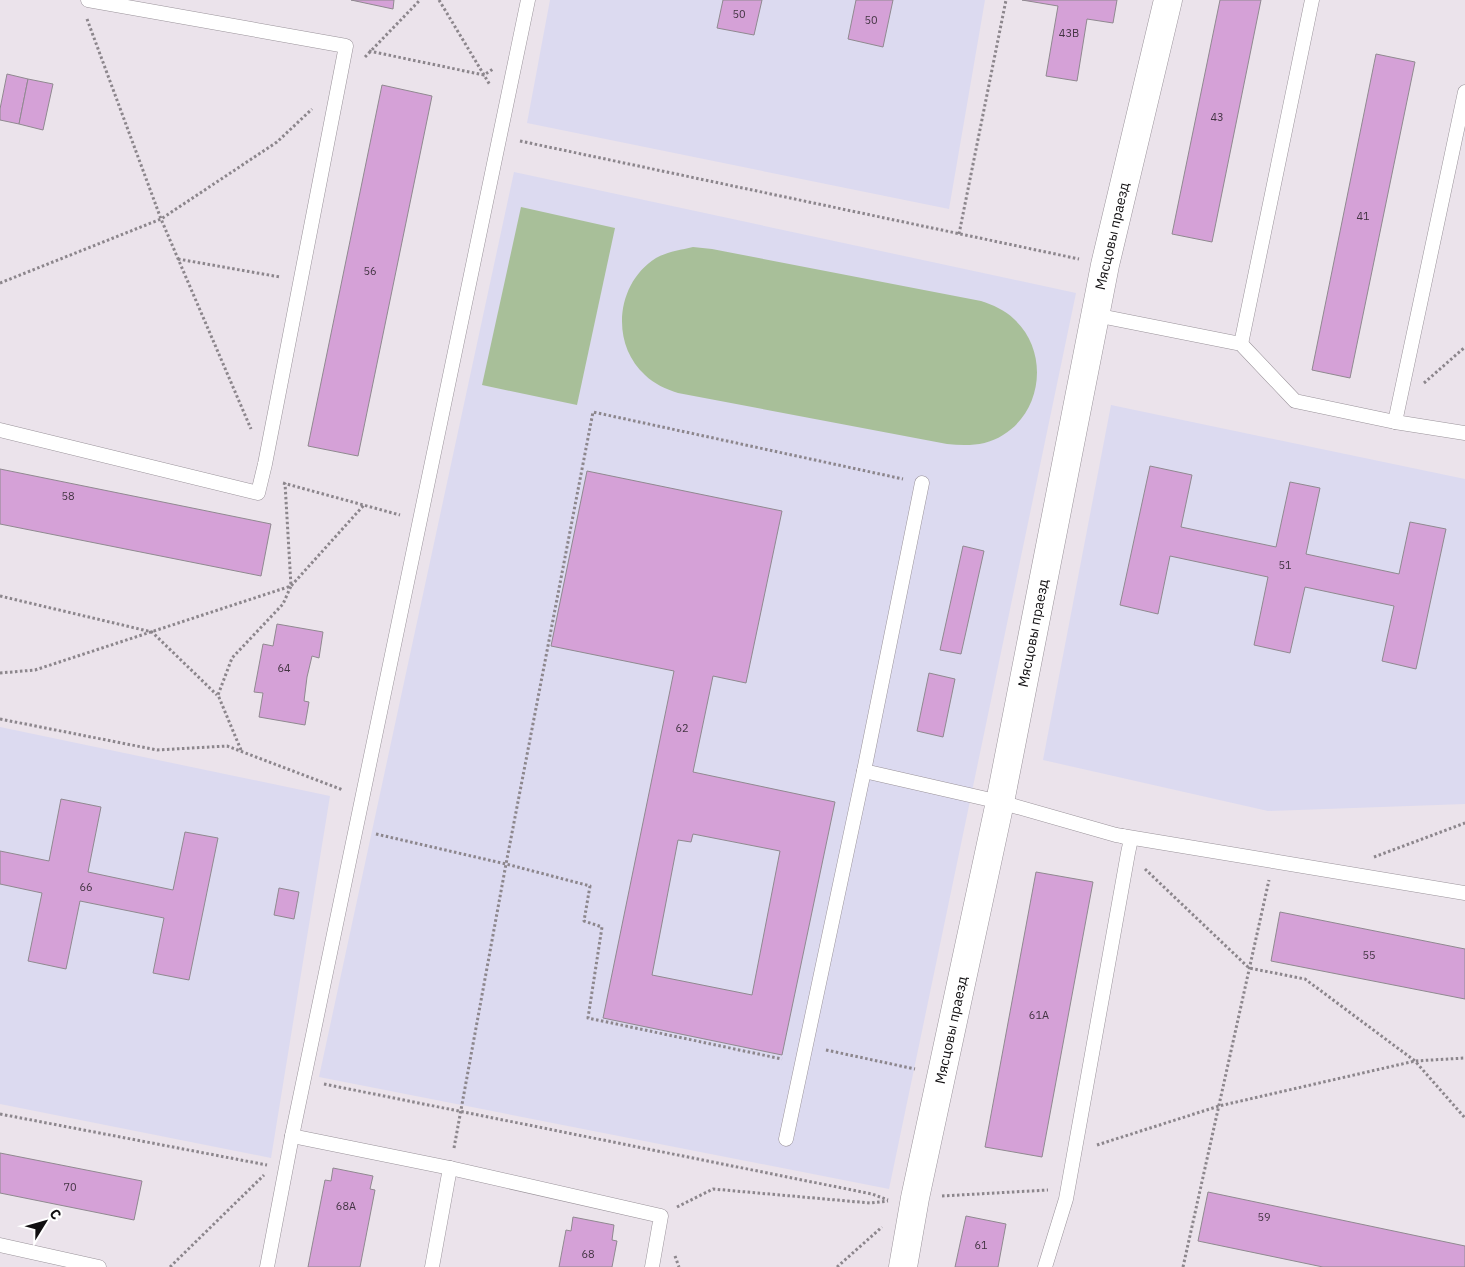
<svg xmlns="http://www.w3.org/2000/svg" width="1465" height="1267" viewBox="0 0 1465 1267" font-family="'IBM Plex Sans',sans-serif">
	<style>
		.education { fill: #dcdaf0 }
		.green { fill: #a8bf99 }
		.building { fill: #d5a1d7; stroke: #908990; fill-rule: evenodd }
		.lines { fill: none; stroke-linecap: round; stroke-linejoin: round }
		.lane-casing { stroke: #9a939a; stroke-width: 15 }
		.street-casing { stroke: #9a939a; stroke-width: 29 }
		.path { stroke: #8c868c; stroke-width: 3; stroke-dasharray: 2.5 2.5; stroke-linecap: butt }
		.lane { stroke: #fff; stroke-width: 14 }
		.street { stroke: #fff; stroke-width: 28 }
		.labels { text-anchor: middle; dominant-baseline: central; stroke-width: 5; stroke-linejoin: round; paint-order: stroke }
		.number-label { font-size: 11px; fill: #423442 }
		.street-label { font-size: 14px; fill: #110f11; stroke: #fff }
	</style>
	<rect width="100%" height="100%" fill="#ebe3eb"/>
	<!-- education -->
	<g class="education">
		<path d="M550 0H985L949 209 527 123Z"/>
		<path d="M514 172 1076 293 889 1189 319 1077Z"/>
		<path d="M1111 405 1465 479V804L1268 811 1043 760Z"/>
		<path d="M0 727 330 796 271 1158 0 1104Z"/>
	</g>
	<!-- green -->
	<g class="green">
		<path d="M521 207 615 228 577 405 482 385Z"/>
		<path d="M693 247 712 249 981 301C993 305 1005 310 1014 319 1049 351 1043 411 1003 435 986 446 967 446 947 444L678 393C666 389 654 384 645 375 610 343 616 283 656 258 667 252 680 250 693 247Z"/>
	</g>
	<!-- building -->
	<g class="building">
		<path d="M351 0H394L393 9Z"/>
		<path d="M723 0H762L754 35 717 28Z"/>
		<path d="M856 0H893L883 47 848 39Z"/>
		<path d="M1022 0H1117L1113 23 1087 19 1077 81 1046 76 1058 6Z"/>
		<path d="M1220 0H1261L1212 242 1172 234Z"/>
		<path d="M1376 54 1415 62 1350 378 1312 370Z"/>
		<path d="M7 74 28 79 19 124 0 120V109Z"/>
		<path d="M28 79 53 84 43 130 19 124Z"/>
		<path d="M382 85 432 96 358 456 308 446Z"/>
		<path d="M1150 466 1192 475 1181 527 1276 547 1290 482 1320 488 1306 554 1399 574 1410 522 1446 529 1416 669 1382 661 1394 606 1305 587 1290 653 1254 645 1268 577 1170 556 1158 614 1120 605Z"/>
		<path d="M0 469 271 524 261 576 0 524Z"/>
		<path d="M587 471 782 511 746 683 713 676 693 772 835 802 782 1055 603 1018 674 671 551 646ZM693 834 780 851 752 995 652 975 678 840 691 842Z"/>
		<path d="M963 546 984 551 961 654 940 650Z"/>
		<path d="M277 624 323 632 319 658 312 656 307 677 304 701 309 702 305 725 259 717 263 693 254 692 263 644 273 646Z"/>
		<path d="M929 673 955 679 943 737 917 731Z"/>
		<path d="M61 799 101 807 88 872 173 890 185 832 218 838 189 980 153 973 164 918 80 901 66 969 28 961 42 893 0 884V851L49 861Z"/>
		<path d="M1036 872 1093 882 1042 1157 985 1147Z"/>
		<path d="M279 888 299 892 294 919 274 915Z"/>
		<path d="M1280 912 1465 949V999L1271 961Z"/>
		<path d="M0 1153 142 1181 134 1220 0 1193Z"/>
		<path d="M333 1168 373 1176 370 1189 375 1190 360 1267H308L325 1180 331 1181Z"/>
		<path d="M1208 1192 1465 1246V1267H1323L1198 1241Z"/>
		<path d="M966 1216 1006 1224 998 1267H955Z"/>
		<path d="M573 1217 614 1225 612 1240 617 1241 612 1267H559L566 1230 571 1231Z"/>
	</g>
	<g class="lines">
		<defs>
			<g id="lane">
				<path d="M1095 315 1241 344 1295 401 1395 422 1465 433"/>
				<path d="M1241 344 1312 0"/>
				<path d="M1395 422 1465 92"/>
				<path d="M0 430 258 493 265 464 346 46 88 0"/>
				<path d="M922 483 864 771 1000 802 1116 835 1465 893"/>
				<path d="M292 1136 450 1168 661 1216 652 1267"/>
				<path d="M786 1139 864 771"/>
				<path d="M0 1245 99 1267"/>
				<path d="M267 1267 292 1136 528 0"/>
				<path d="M432 1267 450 1168"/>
				<path d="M1045 1267 1066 1199 1128 853 1131 839 1122 836"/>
			</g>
			<path id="street" d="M903 1267 915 1198 1000 802 1105 265 1168 0"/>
		</defs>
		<!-- lane casing -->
		<use href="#lane" class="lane-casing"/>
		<!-- street casing -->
		<use href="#street" class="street-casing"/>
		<!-- path -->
		<g class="path">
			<path d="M439 0 490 85"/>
			<path d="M87 19 161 219 251 429"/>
			<path d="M369 51 484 75 493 69"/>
			<path d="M365 57 420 0"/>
			<path d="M520 141 1079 259"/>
			<path d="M959 234 1006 0"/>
			<path d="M178 259 280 277"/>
			<path d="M0 283 161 219 277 142 312 109"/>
			<path d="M1424 383 1465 347"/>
			<path d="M283 483 400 515"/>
			<path d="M0 596 152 632 217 695"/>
			<path d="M0 673 35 670 291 586 364 505"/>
			<path d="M0 719 157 750 227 746 343 790"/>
			<path d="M241 750 218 695 232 658 283 604 291 586 285 483"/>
			<path d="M376 834 506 864 590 886 584 921 602 927 588 1018 782 1059"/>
			<path d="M1374 857 1465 823"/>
			<path d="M1145 869 1249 968 1305 979 1415 1061 1465 1118"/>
			<path d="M826 1050 915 1069"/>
			<path d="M324 1084 872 1194 888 1200"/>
			<path d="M0 1114 267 1165"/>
			<path d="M1097 1145 1219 1106 1415 1061 1465 1058"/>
			<path d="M454 1148 506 864 593 412 903 479"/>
			<path d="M942 1196 1048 1190"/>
			<path d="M677 1207 713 1189 870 1203 888 1201"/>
			<path d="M675 1256 679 1267"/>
			<path d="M170 1267 264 1175"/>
			<path d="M837 1267 882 1227"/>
			<path d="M1183 1267 1269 880"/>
		</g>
		<!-- lane -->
		<use href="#lane" class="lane"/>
		<!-- street -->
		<use href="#street" class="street"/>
	</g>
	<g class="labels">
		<!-- number labels -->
		<g class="number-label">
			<text x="739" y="14">50</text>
			<text x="871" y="20">50</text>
			<text x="1069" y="33">43В</text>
			<text x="1217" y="117">43</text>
			<text x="1363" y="216">41</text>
			<text x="370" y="271">56</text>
			<text x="68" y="496">58</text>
			<text x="1285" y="565">51</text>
			<text x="284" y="668">64</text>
			<text x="682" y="728">62</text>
			<text x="86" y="887">66</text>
			<text x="1369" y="955">55</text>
			<text x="1039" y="1015">61А</text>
			<text x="70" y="1187">70</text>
			<text x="346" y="1206">68А</text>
			<text x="1264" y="1217">59</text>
			<text x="981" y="1245">61</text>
			<text x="588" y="1254">68</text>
		</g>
		<!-- street labels -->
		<g class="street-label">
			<text transform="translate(1112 236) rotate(-77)">Мясцовы праезд</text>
			<text transform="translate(1033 633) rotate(-79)">Мясцовы праезд</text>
			<text transform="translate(951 1030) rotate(-78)">Мясцовы праезд</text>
		</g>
	</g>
	<!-- north arrow -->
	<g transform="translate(45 1222) rotate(53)" stroke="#ffffff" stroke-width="4" paint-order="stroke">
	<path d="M0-4L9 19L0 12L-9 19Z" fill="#110f11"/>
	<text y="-8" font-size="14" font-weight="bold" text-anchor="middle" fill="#110f11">С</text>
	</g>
</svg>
